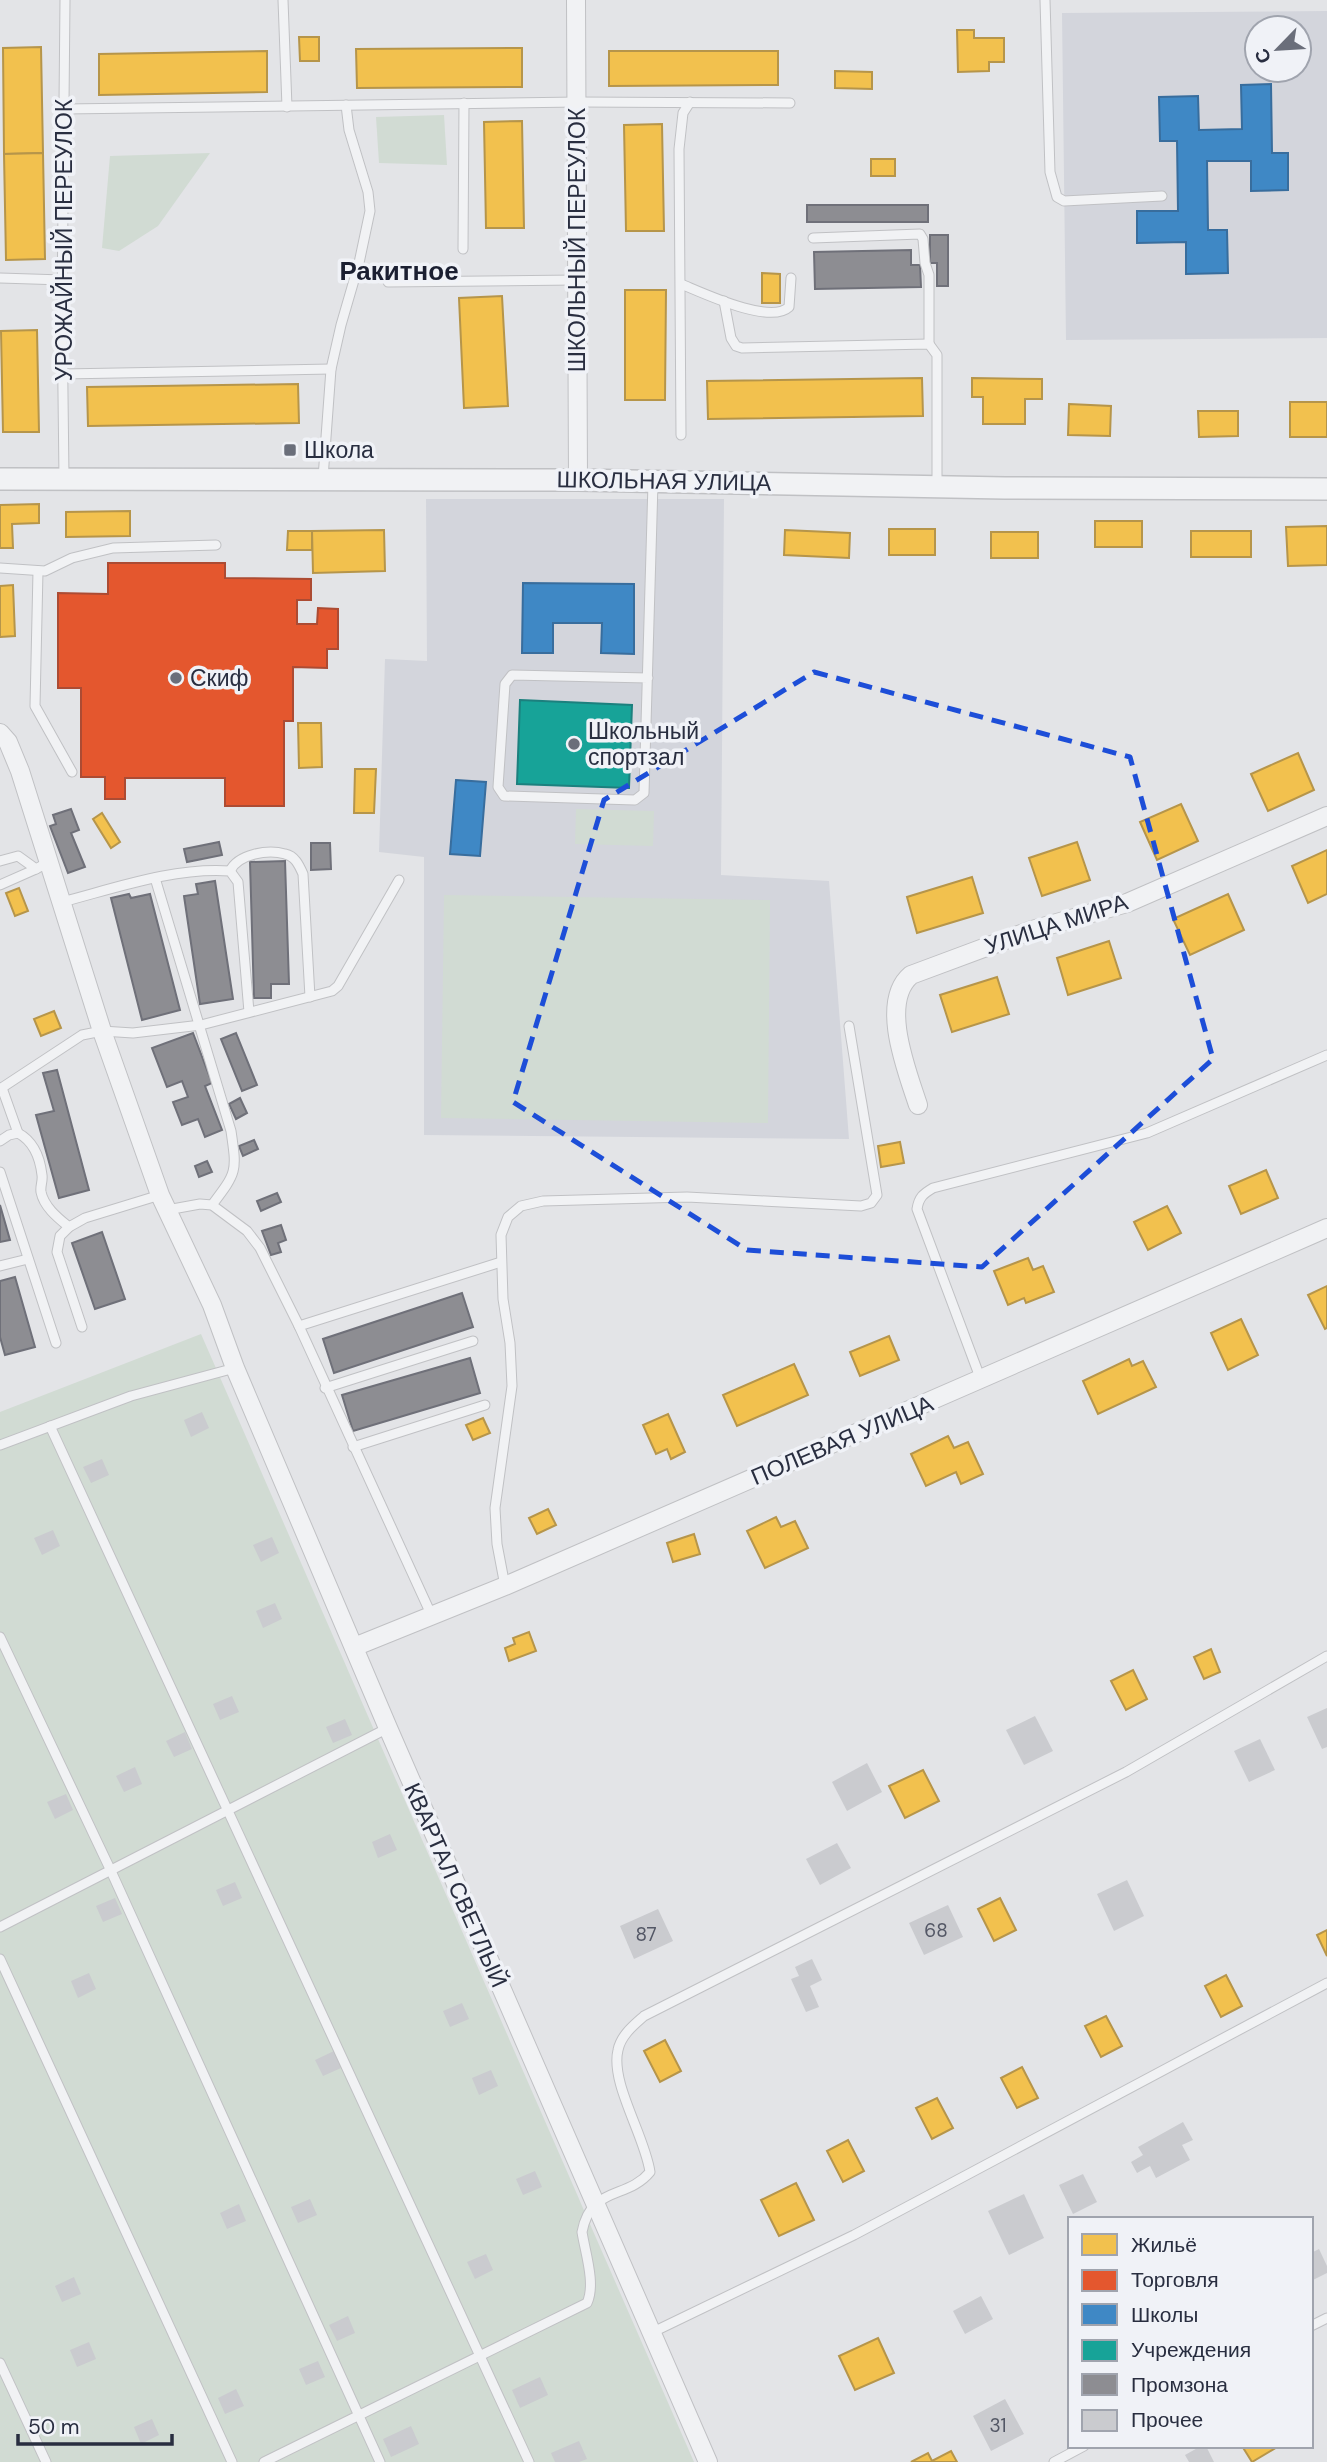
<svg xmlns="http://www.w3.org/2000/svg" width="1327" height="2462" viewBox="0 0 1327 2462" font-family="'DM Sans',sans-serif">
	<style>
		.built { fill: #d3d5dc; fill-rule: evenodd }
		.green { fill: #d1dbd3 }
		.homes { fill: #f2c14e; stroke: #b6954a; stroke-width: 2 }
		.shops { fill: #e4572e; stroke: #ac4b33; stroke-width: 2 }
		.schools { fill: #3f88c5; stroke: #386d9d; stroke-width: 2 }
		.public { fill: #17a398; stroke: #1c807e; stroke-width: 2 }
		.industry { fill: #8d8d92; stroke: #6f7079; stroke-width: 2 }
		.building { fill: #cacbcf }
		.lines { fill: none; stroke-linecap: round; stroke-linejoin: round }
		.service-casing { stroke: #c0c1c4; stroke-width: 11 }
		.minor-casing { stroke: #c0c1c4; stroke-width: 20 }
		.tertiary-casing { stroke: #c0c1c4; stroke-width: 24 }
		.service { stroke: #f1f2f4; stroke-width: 9 }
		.minor { stroke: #f1f2f4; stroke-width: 18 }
		.tertiary { stroke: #f1f2f4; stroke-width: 21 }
		.marked { fill: none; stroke: #1d4ed8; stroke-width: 5; stroke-dasharray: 14 9; stroke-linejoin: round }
		.poi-dot { fill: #6a6e7a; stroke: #f0f2f7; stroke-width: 2.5 }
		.labels { text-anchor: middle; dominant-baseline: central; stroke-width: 7; stroke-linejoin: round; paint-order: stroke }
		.number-label { font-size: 19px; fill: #535765 }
		.street-label { font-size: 23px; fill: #292e40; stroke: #f0f2f7 }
		.poi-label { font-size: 23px; fill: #292e40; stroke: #f0f2f7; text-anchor: start }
		.quarter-label { font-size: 26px; font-weight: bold; fill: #1b1f31; stroke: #f0f2f7 }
	</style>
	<rect width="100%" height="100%" fill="#e3e4e7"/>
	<!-- built -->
	<g class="built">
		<path d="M1327 11V338L1066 340 1062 13ZM1257 28H1299V70H1257Z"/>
		<path d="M426 499H724L721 875 829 881 849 1139 424 1135V857L379 852 385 659 427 661Z"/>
	</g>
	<!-- green -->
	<g class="green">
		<path d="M444 115 447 165 379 163 376 117Z"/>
		<path d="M210 153 158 226 119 251 102 248 110 156Z"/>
		<path d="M576 809 654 811 653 846 575 844Z"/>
		<path d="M444 895 770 900 768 1123 441 1118Z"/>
		<path d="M201 1334 694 2462H0V1412Z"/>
	</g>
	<!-- homes -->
	<g class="homes">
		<path d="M957 30H974V38H1004V62H989V71L958 72Z"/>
		<path d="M299 37H319V61H300Z"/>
		<path d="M41 47 43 153 4 154 3 48Z"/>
		<path d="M522 48V87L357 88 356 49Z"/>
		<path d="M267 51V92L99 95V54Z"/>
		<path d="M609 51H778V85L609 86Z"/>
		<path d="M835 71 872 72V89L835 88Z"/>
		<path d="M522 121 524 228H486L484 122Z"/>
		<path d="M662 124 664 231H626L624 125Z"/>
		<path d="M43 153 45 259 6 260 4 154Z"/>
		<rect x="871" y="159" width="24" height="17"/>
		<path d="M762 273 780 274V303H762Z"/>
		<path d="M625 290H666L665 400H625Z"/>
		<path d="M502 296 508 406 464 408 459 298Z"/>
		<path d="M37 330 39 432H3L1 331Z"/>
		<path d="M922 378 923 416 708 419 707 381Z"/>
		<path d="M972 378 1042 379V399H1025V424H983V397H972Z"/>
		<path d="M298 384 299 423 88 426 87 387Z"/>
		<rect x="1290" y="402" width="37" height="35"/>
		<path d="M1069 404 1111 406 1110 436 1068 435Z"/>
		<path d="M1198 411H1238V436L1199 437Z"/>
		<path d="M39 504V523L12 524 13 548H0V505Z"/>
		<path d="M130 511V536L66 537V512Z"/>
		<rect x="1095" y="521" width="47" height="26"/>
		<path d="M1327 526V565L1288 566 1286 527Z"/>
		<rect x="889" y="529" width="46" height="26"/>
		<path d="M384 530 385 571 313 573 312 531Z"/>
		<path d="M785 530 850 533 849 558 784 555Z"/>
		<path d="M288 531H312V550H287Z"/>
		<rect x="1191" y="531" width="60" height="26"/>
		<rect x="991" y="532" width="47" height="26"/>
		<path d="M13 585 15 636 0 637V586Z"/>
		<path d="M298 723H321L322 767 299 768Z"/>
		<path d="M1298 753 1314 790 1268 811 1251 774Z"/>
		<path d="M355 769H376L374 813H354Z"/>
		<path d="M1181 804 1198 841 1157 860 1140 822Z"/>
		<path d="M102 813 120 842 111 848 93 819Z"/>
		<path d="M1077 842 1090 880 1042 896 1029 858Z"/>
		<path d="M1327 850V894L1308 903 1292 866Z"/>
		<path d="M972 877 983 913 917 933 907 897Z"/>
		<path d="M19 888 28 911 15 916 6 893Z"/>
		<path d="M1228 894 1244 930 1190 955 1173 919Z"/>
		<path d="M1109 941 1121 978 1068 995 1057 958Z"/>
		<path d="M997 977 1009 1014 952 1032 940 995Z"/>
		<path d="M54 1011 61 1028 41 1036 34 1019Z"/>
		<path d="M900 1142 904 1163 881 1167 878 1146Z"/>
		<path d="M1266 1170 1278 1198 1241 1214 1229 1186Z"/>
		<path d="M1167 1206 1181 1233 1148 1250 1134 1222Z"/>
		<path d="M1028 1258 1033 1270 1043 1266 1054 1292 1026 1303 1024 1298 1008 1305 994 1271Z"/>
		<path d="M1327 1286V1328L1325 1329 1308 1295Z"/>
		<path d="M1241 1319 1258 1355 1228 1370 1211 1333Z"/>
		<path d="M889 1336 899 1360 860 1376 850 1352Z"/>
		<path d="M1129 1359 1132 1366 1143 1361 1156 1387 1098 1414 1083 1381Z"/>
		<path d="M794 1364 808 1395 737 1426 723 1395Z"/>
		<path d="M668 1414 685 1452 671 1459 667 1449 656 1454 643 1425Z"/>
		<path d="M483 1418 490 1433 473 1440 466 1425Z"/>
		<path d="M948 1436 954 1448 968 1442 983 1474 961 1484 956 1472 926 1486 911 1454Z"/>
		<path d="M548 1509 556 1525 537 1534 529 1518Z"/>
		<path d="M776 1517 781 1527 795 1521 808 1548 765 1568 747 1531Z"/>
		<path d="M694 1534 700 1554 673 1562 667 1543Z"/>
		<path d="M529 1632 536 1651 509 1661 505 1648 515 1644 513 1638Z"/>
		<path d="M1211 1649 1220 1672 1204 1679 1194 1657Z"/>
		<path d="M1133 1670 1147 1699 1126 1710 1111 1681Z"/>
		<path d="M923 1770 939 1801 905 1818 889 1786Z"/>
		<path d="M1000 1898 1016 1930 994 1941 978 1909Z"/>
		<path d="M1327 1930V1956L1317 1935Z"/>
		<path d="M1226 1975 1242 2006 1221 2017 1205 1986Z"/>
		<path d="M1106 2016 1122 2046 1101 2057 1085 2026Z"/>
		<path d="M665 2040 681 2071 660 2082 644 2051Z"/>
		<path d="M1022 2067 1038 2098 1017 2108 1001 2078Z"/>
		<path d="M937 2098 953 2128 932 2139 916 2108Z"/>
		<path d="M848 2140 864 2171 843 2182 827 2151Z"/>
		<path d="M796 2183 814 2220 779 2236 761 2200Z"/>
		<path d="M878 2338 894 2373 855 2390 839 2356Z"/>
		<path d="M1242 2446H1279L1252 2462Z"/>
		<path d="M951 2451 957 2462H911L928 2453 932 2461Z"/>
	</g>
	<!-- shops -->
	<path class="shops" d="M108 563H225V578L311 579V600H297V624H317L318 608 338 609V649H327V668L293 667V721H284V806H225V778H125V799H105V777H81V688H58V593L108 594Z"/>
	<!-- schools -->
	<g class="schools">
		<path d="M1271 84 1272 153H1288V190L1251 191V161H1207L1208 230H1227L1228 273 1186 274V242L1137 243V211H1178L1177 141H1160L1159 97 1198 96 1199 130 1242 129 1241 85Z"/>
		<path d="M523 583 634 584V654L601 653 602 623H553V653H522Z"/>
		<path d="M456 780 486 782 480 856 450 854Z"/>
	</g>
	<!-- public -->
	<path class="public" d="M520 700 632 705 629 788 517 784Z"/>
	<!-- industry -->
	<g class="industry">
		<rect x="807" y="205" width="121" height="17"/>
		<path d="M930 235H948V286H937V263H930Z"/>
		<path d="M911 250V265H920L921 287 815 289 814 252Z"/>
		<path d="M71 809 79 830 71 833 85 867 68 873 50 826 56 824 53 815Z"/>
		<path d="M219 842 222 855 187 862 184 849Z"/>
		<path d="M311 843H330L331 869 311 870Z"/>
		<path d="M285 861 289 984H271V998H254L250 862Z"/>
		<path d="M215 881 233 999 200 1004 184 896 198 894 196 884Z"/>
		<path d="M129 894 131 898 150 894 180 1010 142 1020 111 898Z"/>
		<path d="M193 1033 212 1083 205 1086 222 1130 205 1137 198 1119 182 1125 173 1102 188 1097 182 1081 167 1087 152 1048Z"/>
		<path d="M236 1033 257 1085 242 1091 221 1039Z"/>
		<path d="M57 1070 89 1190 59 1198 36 1115 54 1111 43 1073Z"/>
		<path d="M240 1098 247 1113 236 1119 229 1104Z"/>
		<path d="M254 1140 258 1149 243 1156 239 1146Z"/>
		<path d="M207 1161 212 1172 199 1177 195 1166Z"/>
		<path d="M277 1193 281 1202 261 1211 257 1201Z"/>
		<path d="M0 1205 10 1240 0 1242Z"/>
		<path d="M281 1225 286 1240 278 1243 281 1252 271 1255 262 1231Z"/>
		<path d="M102 1232 125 1299 95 1309 72 1243Z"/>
		<path d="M15 1277 35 1347 5 1355 0 1337V1281Z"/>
		<path d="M462 1293 473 1327 334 1373 323 1339Z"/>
		<path d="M470 1358 480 1393 353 1431 342 1395Z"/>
	</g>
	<!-- building -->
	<g class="building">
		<path d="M202 1412 209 1428 191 1437 184 1420Z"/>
		<path d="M102 1459 109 1475 91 1483 83 1467Z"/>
		<path d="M53 1530 60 1546 42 1555 34 1538Z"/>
		<path d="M272 1537 279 1553 261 1562 253 1545Z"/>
		<path d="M275 1603 282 1619 263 1628 256 1611Z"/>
		<path d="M232 1696 239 1712 220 1720 213 1704Z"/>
		<path d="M1327 1708V1747L1322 1749 1307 1717Z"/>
		<path d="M1035 1716 1053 1751 1024 1765 1006 1730Z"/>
		<path d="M345 1719 352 1735 333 1743 326 1727Z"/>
		<path d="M185 1732 192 1749 174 1757 166 1741Z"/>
		<path d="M1260 1739 1275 1770 1249 1782 1234 1751Z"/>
		<path d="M867 1763 882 1792 847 1811 832 1782Z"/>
		<path d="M135 1767 142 1784 124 1792 116 1776Z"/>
		<path d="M66 1794 73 1810 55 1819 47 1802Z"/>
		<path d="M390 1834 397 1850 378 1858 372 1842Z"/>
		<path d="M837 1843 851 1868 820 1885 806 1859Z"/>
		<path d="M1127 1880 1144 1916 1114 1931 1097 1894Z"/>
		<path d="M235 1882 242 1898 223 1906 216 1890Z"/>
		<path d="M115 1898 122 1914 103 1922 96 1906Z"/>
		<path d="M948 1905 963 1937 924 1955 909 1923Z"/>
		<path d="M658 1909 673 1941 634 1959 620 1926Z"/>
		<path d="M812 1959 822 1980 810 1986 819 2007 806 2012 791 1979 799 1976 795 1967Z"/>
		<path d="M89 1973 96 1989 78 1998 71 1981Z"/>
		<path d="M462 2003 469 2019 450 2027 443 2011Z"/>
		<path d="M334 2051 341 2068 323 2076 315 2060Z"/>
		<path d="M491 2070 498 2086 479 2095 472 2078Z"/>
		<path d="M1183 2122 1193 2140 1182 2145 1190 2160 1156 2178 1150 2166 1137 2173 1131 2162 1143 2155 1138 2147Z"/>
		<path d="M535 2171 542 2187 523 2195 516 2179Z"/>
		<path d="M1083 2174 1097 2202 1073 2214 1059 2185Z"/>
		<path d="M1024 2194 1044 2238 1009 2255 988 2211Z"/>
		<path d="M310 2199 317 2215 298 2223 291 2207Z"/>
		<path d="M239 2204 246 2221 227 2229 220 2213Z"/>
		<path d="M1319 2249 1327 2266V2273L1311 2281V2253Z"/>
		<path d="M486 2254 493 2270 475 2279 467 2262Z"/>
		<path d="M74 2277 81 2294 62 2302 55 2286Z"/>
		<path d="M981 2296 993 2319 965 2334 953 2311Z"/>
		<path d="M348 2316 355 2333 337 2341 329 2325Z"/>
		<path d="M89 2342 96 2359 77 2367 70 2350Z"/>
		<path d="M318 2361 325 2377 306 2385 299 2369Z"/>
		<path d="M540 2377 548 2395 520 2408 512 2390Z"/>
		<path d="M236 2389 244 2406 225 2414 218 2398Z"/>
		<path d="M1005 2399 1024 2434 991 2451 973 2416Z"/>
		<path d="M152 2419 159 2435 141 2444 134 2427Z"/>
		<path d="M411 2426 419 2444 391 2457 383 2439Z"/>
		<path d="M579 2441 587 2459 579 2462H555L551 2453Z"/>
		<path d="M1201 2446H1206L1214 2462H1189L1185 2455Z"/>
	</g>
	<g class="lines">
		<defs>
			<g id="service">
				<path d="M283 0 287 107"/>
				<path d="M1045 0 1050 172 1057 197 1064 201 1162 196"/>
				<path d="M64 109 578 102 790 103"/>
				<path d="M813 238 920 234 923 239 925 263 929 275V344"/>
				<path d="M463 249 464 103"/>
				<path d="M0 278 63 280"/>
				<path d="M388 282 577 280"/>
				<path d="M681 284C703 293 770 325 789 307L791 278"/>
				<path d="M724 301 731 338 736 346 742 348 929 344 937 355V486"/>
				<path d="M63 374 331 369"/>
				<path d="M681 435 679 149 683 113 690 102"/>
				<path d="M64 478 62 311 65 0"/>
				<path d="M323 478 331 369 341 325 359 263 370 211 368 192 349 130 346 105"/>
				<path d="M0 568 45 571 72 558 113 548 216 545"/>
				<path d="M38 571 35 706 72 772"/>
				<path d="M648 678 512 675 505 684 498 787 504 796 635 800 644 793 653 483"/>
				<path d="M0 861 18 856 36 869 50 861"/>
				<path d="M230 871C238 854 268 849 285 854 295 856 299 865 303 874L310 997"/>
				<path d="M155 878 231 1131C237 1172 237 1172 212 1205"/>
				<path d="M0 885 36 869"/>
				<path d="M62 902C116 888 174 867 230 871L238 882 249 1012"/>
				<path d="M2 1088 18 1133"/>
				<path d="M0 1089 82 1035 102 1031 133 1033 201 1025 332 991 338 986 399 880"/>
				<path d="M0 1141 9 1135 18 1133C33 1141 40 1158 42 1175 43 1181 40 1186 41 1192 44 1207 58 1218 69 1227"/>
				<path d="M0 1172 56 1343"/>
				<path d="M167 1210 200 1204 212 1205 247 1231 260 1248 299 1326 431 1614"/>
				<path d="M0 1266 28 1259"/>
				<path d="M299 1326 501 1262"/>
				<path d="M82 1327 57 1252 60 1236 69 1227 85 1218 160 1195"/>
				<path d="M981 1380 917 1209C919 1197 923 1194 933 1188L1147 1133 1327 1055"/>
				<path d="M325 1388 473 1341"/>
				<path d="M50 1426 529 2462"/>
				<path d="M0 1445 131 1396 235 1368"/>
				<path d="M353 1447 485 1405"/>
				<path d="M505 1586 497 1544 495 1508 512 1386 510 1343 503 1299 501 1235 508 1217 521 1206 543 1201 687 1197 861 1206 871 1203 877 1195 849 1026"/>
				<path d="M0 1637 111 1871 380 2462"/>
				<path d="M0 1927 388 1728"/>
				<path d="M0 1959 232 2462"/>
				<path d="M1311 2326 1327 2318"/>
				<path d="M651 2333 854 2235 1327 1983"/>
				<path d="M0 2363 46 2462"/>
				<path d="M264 2462 587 2303C596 2284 585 2252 582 2232 591 2185 627 2200 650 2172 645 2136 610 2083 618 2050 621 2035 634 2025 644 2016L1126 1772 1327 1656"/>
				<path d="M1054 2462 1084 2446"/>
			</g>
			<g id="minor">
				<path d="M576 0 578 480"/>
				<path d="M0 733 8 742 20 771 102 1031 160 1195 212 1305 235 1368 388 1728 708 2462"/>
				<path d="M918 1105C907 1071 879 1002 911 975L1032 930 1127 903 1327 816"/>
				<path d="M354 1647 505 1586 1327 1228"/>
			</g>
			<path id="tertiary" d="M0 479 578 480 1005 488 1327 489"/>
		</defs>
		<!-- service casing -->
		<use href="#service" class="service-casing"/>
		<!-- minor casing -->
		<use href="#minor" class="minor-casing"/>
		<!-- tertiary casing -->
		<use href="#tertiary" class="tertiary-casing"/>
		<!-- service -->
		<use href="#service" class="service"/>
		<!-- minor -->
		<use href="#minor" class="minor"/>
		<!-- tertiary -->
		<use href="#tertiary" class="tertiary"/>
	</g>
	<!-- marked area -->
	<path class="marked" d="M814 672 1130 757 1213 1059 982 1267 747 1250 513 1102 604 800Z"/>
	<!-- markers -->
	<g class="poi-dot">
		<rect x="283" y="443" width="14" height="14" rx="3.5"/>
		<circle cx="176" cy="678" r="7"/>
		<circle cx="574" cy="744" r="7"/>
	</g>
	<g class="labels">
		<!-- number labels -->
		<g class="number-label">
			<text x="936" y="1930">68</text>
			<text x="646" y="1934">87</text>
			<text x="998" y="2425">31</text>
		</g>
		<!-- street labels -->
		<g class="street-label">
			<text transform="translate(64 240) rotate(-90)">УРОЖАЙНЫЙ ПЕРЕУЛОК</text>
			<text transform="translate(577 240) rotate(-90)">ШКОЛЬНЫЙ ПЕРЕУЛОК</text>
			<text transform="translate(664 481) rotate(1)">ШКОЛЬНАЯ УЛИЦА</text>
			<text transform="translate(1056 924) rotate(-18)">УЛИЦА МИРА</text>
			<text transform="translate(842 1440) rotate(-23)">ПОЛЕВАЯ УЛИЦА</text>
			<text transform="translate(456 1885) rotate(66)">КВАРТАЛ СВЕТЛЫЙ</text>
		</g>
		<!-- poi labels -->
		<g class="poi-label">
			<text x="304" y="450">Школа</text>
			<text x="190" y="678">Скиф</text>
			<text x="588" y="731">Школьный<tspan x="588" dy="26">спортзал</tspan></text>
		</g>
		<!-- quarter labels -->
		<g class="quarter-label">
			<text x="399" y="271">Ракитное</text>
		</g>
	</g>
	<!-- legend -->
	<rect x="1068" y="2217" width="245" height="231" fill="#f0f2f7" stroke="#a0a4ae" stroke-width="2"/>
	<rect x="1082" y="2234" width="35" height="21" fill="#f2c14e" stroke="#a0a4ae" stroke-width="2"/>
	<text x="1131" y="2252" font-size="21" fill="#292e40">Жильё</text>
	<rect x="1082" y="2270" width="35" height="21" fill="#e4572e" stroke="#a0a4ae" stroke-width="2"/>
	<text x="1131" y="2287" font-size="21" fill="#292e40">Торговля</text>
	<rect x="1082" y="2304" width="35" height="21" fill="#3f88c5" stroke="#a0a4ae" stroke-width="2"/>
	<text x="1131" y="2322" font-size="21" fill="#292e40">Школы</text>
	<rect x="1082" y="2340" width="35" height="21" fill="#17a398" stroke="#a0a4ae" stroke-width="2"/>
	<text x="1131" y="2357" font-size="21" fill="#292e40">Учреждения</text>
	<rect x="1082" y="2374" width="35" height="21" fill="#8d8d92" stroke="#a0a4ae" stroke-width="2"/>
	<text x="1131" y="2392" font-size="21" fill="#292e40">Промзона</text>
	<rect x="1082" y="2410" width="35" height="21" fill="#cacbcf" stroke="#a0a4ae" stroke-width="2"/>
	<text x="1131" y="2427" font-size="21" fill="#292e40">Прочее</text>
	<!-- north arrow -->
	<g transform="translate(1278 49) rotate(245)"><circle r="33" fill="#f0f2f7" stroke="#a0a4ae" stroke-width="2"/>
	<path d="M0-5L12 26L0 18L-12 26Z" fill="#6a6e7a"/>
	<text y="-10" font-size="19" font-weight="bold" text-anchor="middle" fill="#292e40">С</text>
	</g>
	<!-- scale -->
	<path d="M18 2434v10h154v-10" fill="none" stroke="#292e40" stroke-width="3.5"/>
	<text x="28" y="2434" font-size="21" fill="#292e40" stroke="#f0f2f7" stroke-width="5" paint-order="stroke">50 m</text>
</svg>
